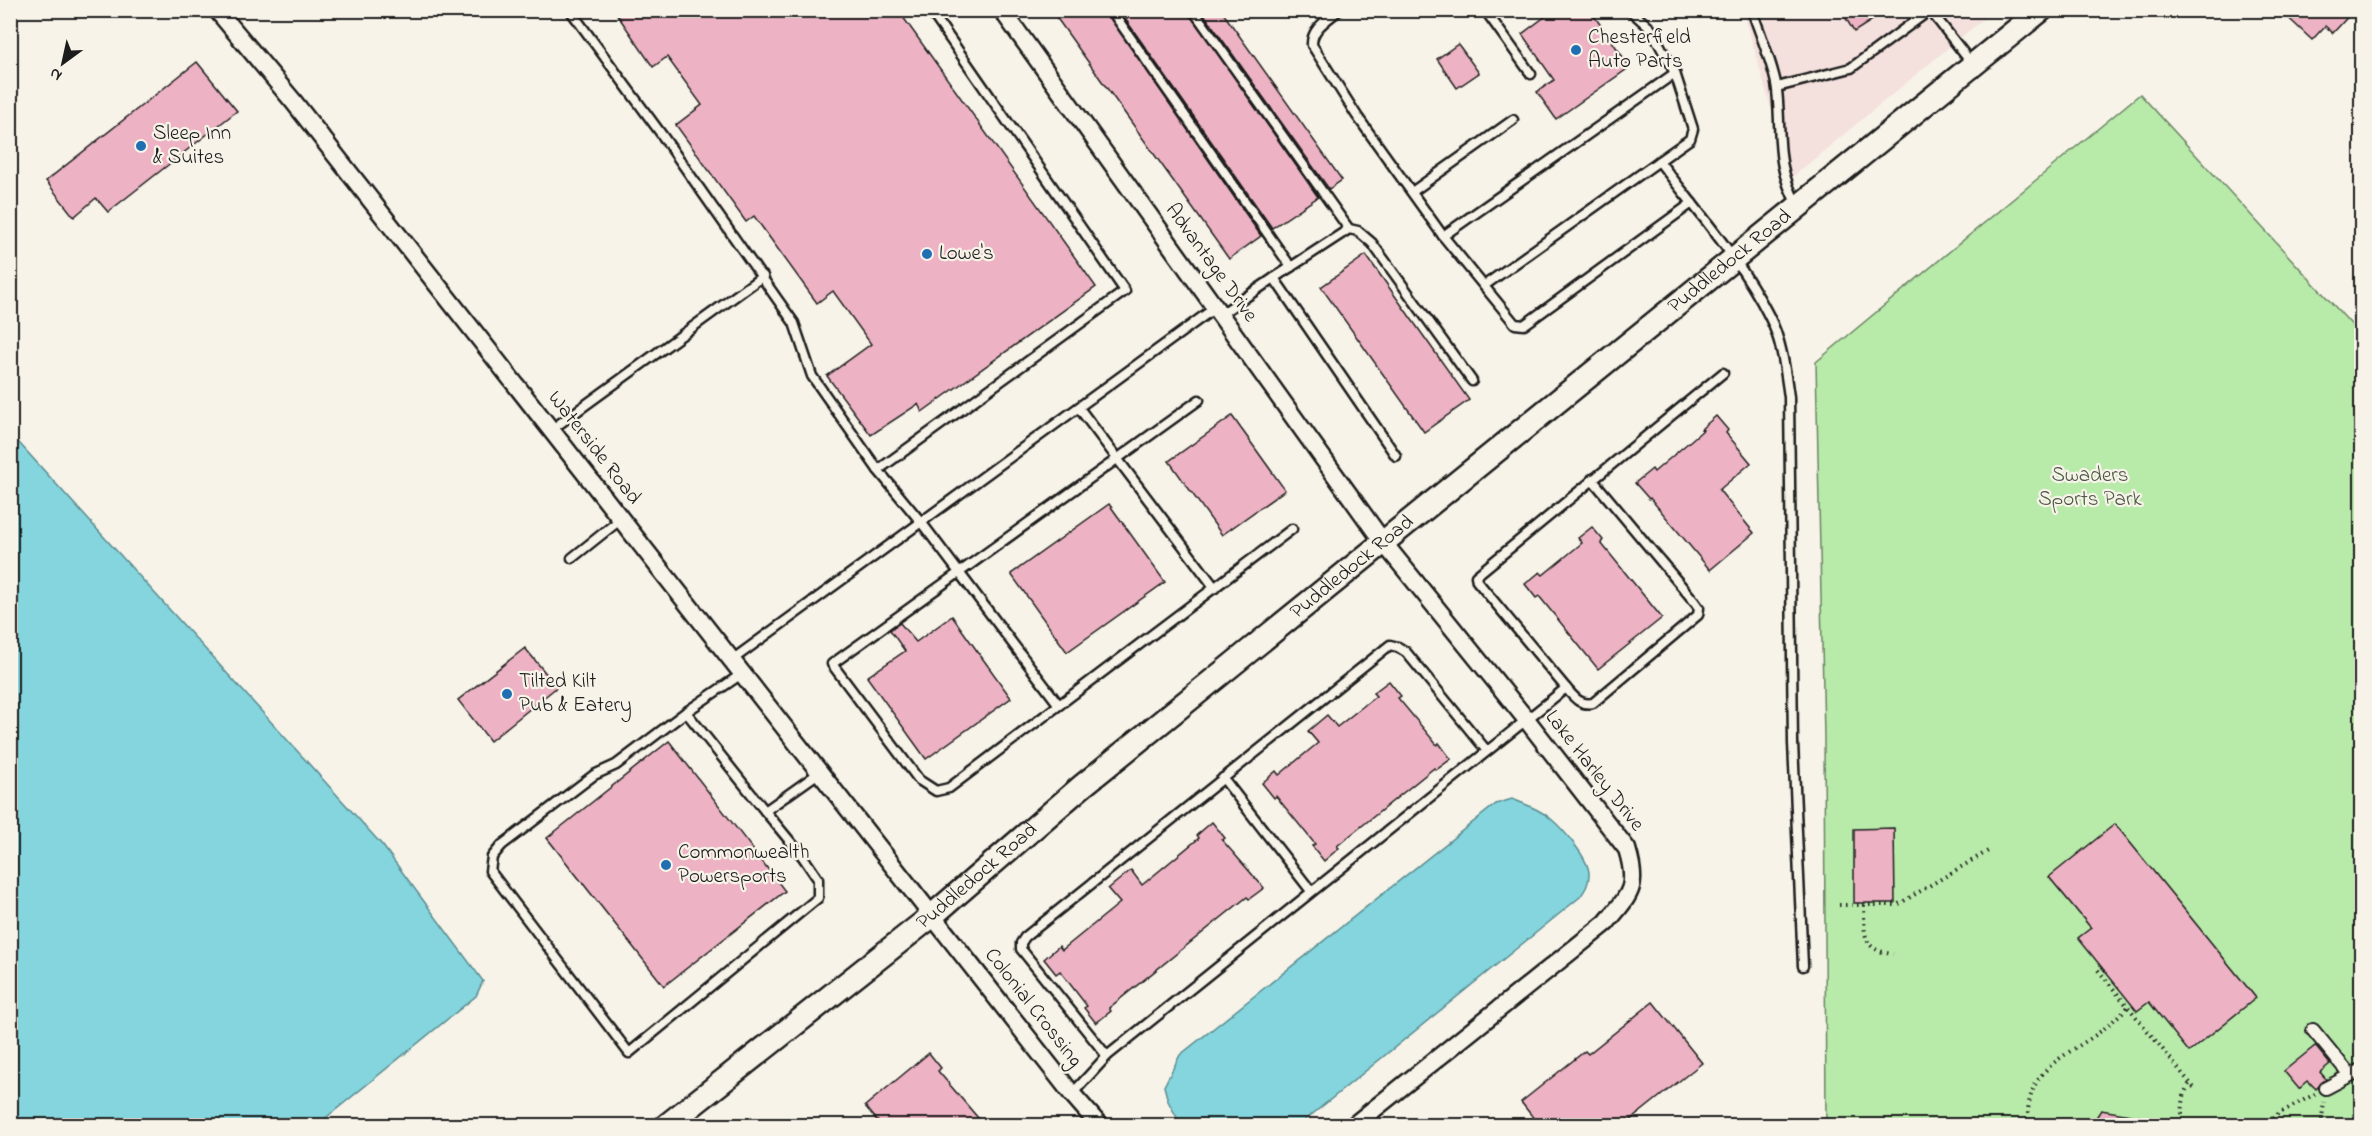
<svg xmlns="http://www.w3.org/2000/svg" width="2372" height="1136" viewBox="0 0 2372 1136" font-family="'Indie Flower',sans-serif">
	<style>
		.built { fill: #f4e0dd }
		.green { fill: #b8eaaa; stroke: #6a8363; stroke-width: 1.5 }
		.water { fill: #84d5dd; stroke: #5a8b90; stroke-width: 1.5 }
		.building { fill: #edb3c4; stroke: #1c1c1c; stroke-width: 1.5 }
		.lines { fill: none; stroke-linecap: round; stroke-linejoin: round }
		.service-casing { stroke: #1c1c1c; stroke-width: 13 }
		.pedestrian-casing { stroke: #1c1c1c; stroke-width: 16 }
		.minor-casing { stroke: #1c1c1c; stroke-width: 21 }
		.secondary-casing { stroke: #1c1c1c; stroke-width: 27 }
		.path { stroke: #1c1c1c; stroke-width: 4; stroke-dasharray: 1.5 4.5; stroke-linecap: butt }
		.service { stroke: #f7f3e8; stroke-width: 8 }
		.pedestrian { stroke: #f7f3e8; stroke-width: 12 }
		.minor { stroke: #f7f3e8; stroke-width: 16 }
		.secondary { stroke: #f7f3e8; stroke-width: 22 }
		.poi-dot { fill: #1f6fb2; stroke: #f7f3e8; stroke-width: 2 }
		.labels { text-anchor: middle; dominant-baseline: central; stroke-width: 4.5; stroke-linejoin: round; paint-order: stroke }
		.poi-label { font-size: 21px; fill: #1c1c1c; stroke: #f7f3e8; text-anchor: start }
		.street-label { font-size: 21px; fill: #1c1c1c; stroke: #f7f3e8 }
		.park-label { font-size: 21px; fill: #4b5a47; stroke: #f7f3e8 }
	</style>
	<rect width="100%" height="100%" fill="#f7f3e8"/>
	<filter id="ink" filterUnits="userSpaceOnUse"><feTurbulence type="fractalNoise" baseFrequency=".0167" numOctaves="2"/><feDisplacementMap in="SourceGraphic" scale="12" xChannelSelector="R" yChannelSelector="G"/><feConvolveMatrix kernelMatrix="1 2 1 2 8 2 1 2 1" color-interpolation-filters="sRGB"/></filter>
	<g filter="url(#ink)">
		<!-- built -->
		<path class="built" d="M1743 10 1993 11 1791 178Z"/>
		<!-- green -->
		<path class="green" d="M2140 94 2361 335V1125H1826L1824 737 1816 362Z"/>
		<!-- water -->
		<g class="water">
			<path d="M11 434 383 846 483 981 476 996 317 1125H11Z"/>
			<path d="M1512 799C1525 804 1539 809 1550 818 1562 828 1590 859 1589 875 1589 884 1585 890 1580 897L1299 1125H1181L1168 1101 1164 1086 1180 1055 1496 804Z"/>
		</g>
		<!-- building -->
		<g class="building">
			<path d="M614 10H898L1096 287 922 412 918 404 871 435 827 376 871 344 833 291 817 303 754 216 746 222 676 125 702 105 667 57 653 67Z"/>
			<path d="M1051 10H1105L1261 236 1229 259Z"/>
			<path d="M1119 10H1187L1318 197 1272 228Z"/>
			<path d="M1201 10H1221L1342 180 1329 189Z"/>
			<path d="M1554 10H1590L1630 67 1556 119 1537 92 1554 80 1522 34Z"/>
			<path d="M1841 10H1888L1854 32Z"/>
			<path d="M2280 10H2354L2333 33 2325 26 2312 40Z"/>
			<path d="M1458 44 1479 73 1457 88 1437 59Z"/>
			<path d="M197 62 237 111 108 212 96 198 74 217 46 181Z"/>
			<path d="M1366 255 1469 400 1424 432 1321 287Z"/>
			<path d="M1232 416 1285 490 1222 535 1169 461Z"/>
			<path d="M1716 416 1728 430 1726 433 1751 463 1719 490 1754 533 1710 570 1650 498 1649 499 1635 483 1652 469 1654 472 1703 430 1701 429Z"/>
			<path d="M1109 504 1165 582 1067 652 1011 574Z"/>
			<path d="M1592 527 1603 540 1601 543 1662 618 1598 669 1539 596 1536 598 1525 584 1540 572 1543 575 1582 543 1578 538Z"/>
			<path d="M952 616 1011 698 926 759 867 677 905 651 890 630 900 623 916 642Z"/>
			<path d="M525 648 557 687 490 741 458 700Z"/>
			<path d="M1389 681 1401 696 1398 698 1437 745 1439 743 1451 759 1436 770 1434 768 1337 846 1339 848 1324 861 1312 846 1315 844 1276 796 1274 798 1262 783 1276 771 1279 775 1318 743 1308 731 1327 715 1337 727 1376 696 1373 693Z"/>
			<path d="M669 741 785 891 664 986 547 838Z"/>
			<path d="M1212 822 1225 838 1222 840 1264 888 1249 899 1247 897 1109 1008 1111 1011 1096 1023 1084 1008 1087 1006 1060 971 1056 974 1044 959 1059 946 1062 950 1120 903 1108 889 1131 870 1142 885 1199 838 1197 835Z"/>
			<path d="M2115 824 2256 998 2189 1052 2149 1002 2137 1011 2078 938 2091 928 2049 877Z"/>
			<path d="M1894 828 1895 903H1854V829Z"/>
			<path d="M1653 1002 1702 1063 1624 1125H1539L1521 1102 1585 1051 1588 1054Z"/>
			<path d="M2315 1046 2330 1064 2320 1072 2326 1079 2316 1089 2308 1081 2299 1089 2284 1071Z"/>
			<path d="M929 1053 941 1068 938 1071 978 1118 969 1125H881L865 1106Z"/>
			<path d="M2101 1110 2143 1117 2142 1125H2091Z"/>
		</g>
		<g class="lines">
			<defs>
				<g id="service">
					<path d="M570 10 662 135 794 323 812 376 878 470 921 522 1059 705 1292 529"/>
					<path d="M1111 10 1291 267"/>
					<path d="M1193 10 1349 229"/>
					<path d="M1339 10C1327 20 1311 29 1312 45L1357 116 1443 236 1515 324 1524 325 1692 203"/>
					<path d="M1485 10 1531 74"/>
					<path d="M1630 10 1651 29 1675 73 1693 129 1690 139 1659 161"/>
					<path d="M1752 10C1759 32 1775 69 1777 90 1782 135 1774 164 1798 206"/>
					<path d="M1930 10 1973 65"/>
					<path d="M1777 87 1851 68 1930 10"/>
					<path d="M1412 192 1513 120"/>
					<path d="M1443 236 1675 73"/>
					<path d="M1274 278 1349 229 1358 231 1372 243 1472 381"/>
					<path d="M1485 285 1659 161C1697 211 1741 260 1769 316 1782 341 1785 369 1789 397L1793 743 1803 966"/>
					<path d="M1221 314 1274 278 1396 456"/>
					<path d="M1079 408 1215 588"/>
					<path d="M551 430 763 276"/>
					<path d="M878 470 1125 291 930 10"/>
					<path d="M572 558 621 519"/>
					<path d="M732 660 1216 307"/>
					<path d="M743 673 686 712 765 811 820 772"/>
					<path d="M1566 688 1477 581 1476 576 1723 373"/>
					<path d="M1059 705 949 788 936 791 919 780 832 664 1199 400"/>
					<path d="M686 712 616 765 594 775 502 845 492 857 490 871 629 1053 818 898V879L803 857 765 811"/>
					<path d="M1223 778 1311 891"/>
					<path d="M1107 1056 1021 949V943L1025 937 1390 645 1398 647 1406 652 1487 751"/>
					<path d="M1072 1094 1107 1056 1566 688C1574 697 1580 706 1593 703L1698 615 1699 608 1694 601 1592 479"/>
				</g>
				<g id="pedestrian">
					<path d="M2313 1030 2350 1075"/>
					<path d="M2326 1088 2362 1069"/>
				</g>
				<g id="minor">
					<path d="M217 10 293 101 1072 1094 1100 1126"/>
					<path d="M1002 10 1383 542 1526 719 1627 849C1639 888 1630 894 1606 923L1353 1126"/>
				</g>
				<g id="secondary">
					<path id="s1" d="M666 1126 933 915 1081 787 2041 10"/>
				</g>
			</defs>
			<!-- service casing -->
			<use href="#service" class="service-casing"/>
			<!-- pedestrian casing -->
			<use href="#pedestrian" class="pedestrian-casing"/>
			<!-- minor casing -->
			<use href="#minor" class="minor-casing"/>
			<!-- secondary casing -->
			<use href="#secondary" class="secondary-casing"/>
			<!-- path -->
			<g class="path">
				<path d="M1839 905H1897L1988 851"/>
				<path d="M1864 905C1865 933 1860 950 1893 954"/>
				<path d="M2098 970 2195 1089"/>
				<path d="M2028 1126C2025 1076 2052 1063 2088 1040 2103 1031 2115 1019 2128 1007"/>
				<path d="M2179 1126C2185 1111 2180 1096 2190 1083"/>
				<path d="M2263 1126 2278 1114 2315 1094"/>
				<path d="M2321 1126 2324 1102"/>
			</g>
			<!-- service -->
			<use href="#service" class="service"/>
			<!-- pedestrian -->
			<use href="#pedestrian" class="pedestrian"/>
			<!-- minor -->
			<use href="#minor" class="minor"/>
			<!-- secondary -->
			<use href="#secondary" class="secondary"/>
		</g>
	</g>
	<!-- markers -->
	<g class="poi-dot">
		<circle cx="1576" cy="50" r="6"/>
		<circle cx="141" cy="146" r="6"/>
		<circle cx="927" cy="254" r="6"/>
		<circle cx="507" cy="694" r="6"/>
		<circle cx="666" cy="865" r="6"/>
	</g>
	<g class="labels">
		<!-- poi labels -->
		<g class="poi-label">
			<text x="1588" y="38">Chesterfield<tspan x="1588" dy="24">Auto Parts</tspan></text>
			<text x="153" y="134">Sleep Inn<tspan x="153" dy="24">&amp; Suites</tspan></text>
			<text x="939" y="254">Lowe's</text>
			<text x="519" y="682">Tilted Kilt<tspan x="519" dy="24">Pub &amp; Eatery</tspan></text>
			<text x="678" y="853">Commonwealth<tspan x="678" dy="24">Powersports</tspan></text>
		</g>
		<!-- street labels -->
		<g class="street-label">
			<text stroke="none"><textPath href="#s1" startOffset="1371">Puddledock Road</textPath></text>
			<text transform="translate(1211 263) rotate(54)">Advantage Drive</text>
			<text transform="translate(594 448) rotate(52)">Waterside Road</text>
			<text stroke="none"><textPath href="#s1" startOffset="885">Puddledock Road</textPath></text>
			<text transform="translate(1594 771) rotate(52)">Lake Harley Drive</text>
			<text stroke="none"><textPath href="#s1" startOffset="399">Puddledock Road</textPath></text>
			<text transform="translate(1033 1008) rotate(52)">Colonial Crossing</text>
		</g>
		<!-- park labels -->
		<g class="park-label">
			<text x="2090" y="476">Swaders<tspan x="2090" dy="24">Sports Park</tspan></text>
		</g>
	</g>
	<!-- margin -->
	<rect width="2372" height="1136" fill="none" stroke="#f7f3e8" stroke-width="36"/>
	<rect x="18" y="18" width="2336" height="1100" fill="none" stroke="#1c1c1c" stroke-width="2" filter="url(#ink)"/>
	<!-- north arrow -->
	<g transform="translate(63 63) rotate(213)" stroke="#f7f3e8" stroke-width="4.5" paint-order="stroke">
	<path d="M0-4.5L10 22L0 15L-10 22Z" fill="#1c1c1c"/>
	<text y="-9" font-size="16" font-weight="bold" text-anchor="middle" fill="#1c1c1c">N</text>
	</g>
</svg>
